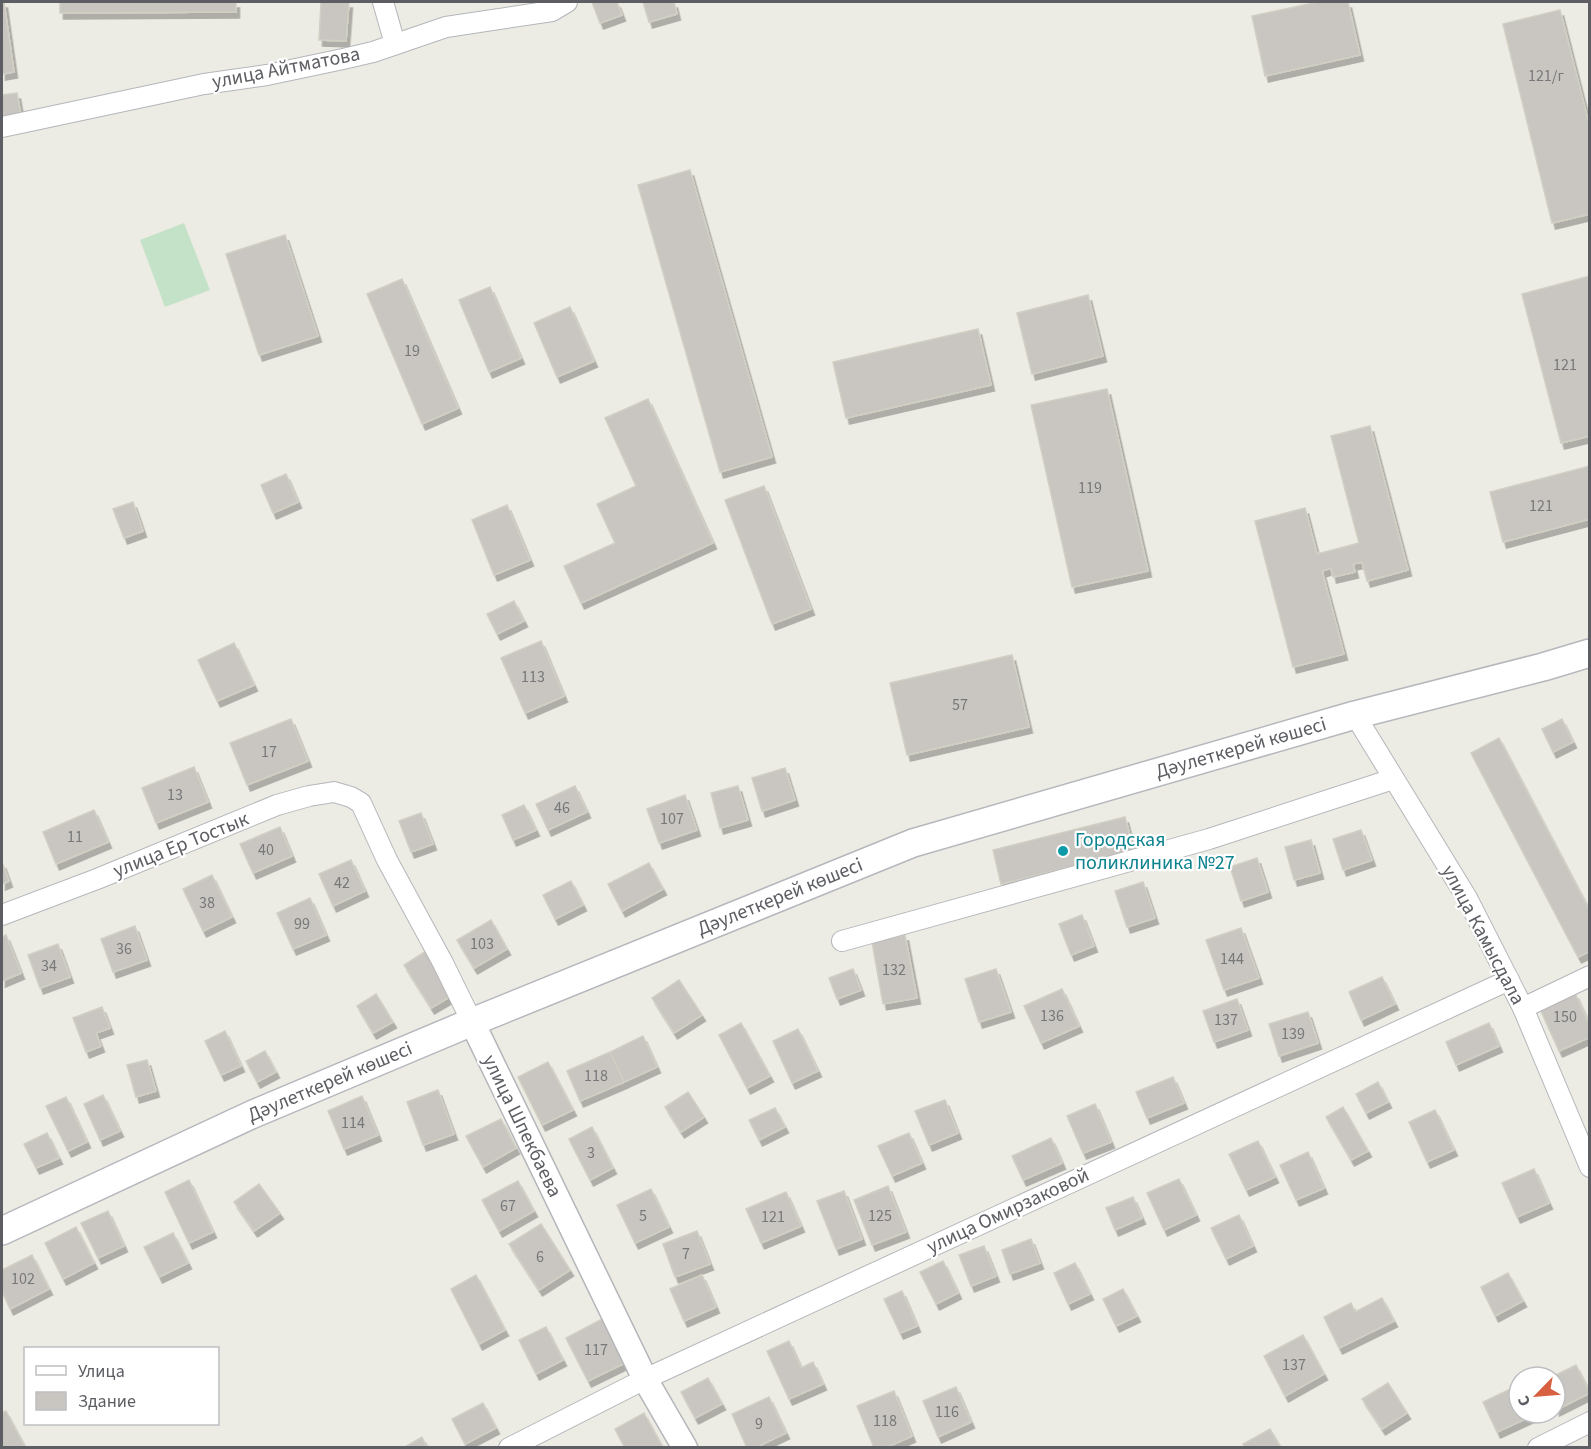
<svg xmlns="http://www.w3.org/2000/svg" width="1591" height="1449" viewBox="0 0 1591 1449" font-family="'Source Sans 3',sans-serif">
	<style>
		.green { fill: #c3e2c7 }
		.building { fill: #c9c6c1; stroke: #d1cfc3; stroke-width: 1.5; filter: url(#shadow) }
		.lines { fill: none; stroke-linecap: round; stroke-linejoin: round }
		.minor-casing { stroke: #b4b6ba; stroke-width: 22 }
		.tertiary-casing { stroke: #b4b6ba; stroke-width: 27 }
		.secondary-casing { stroke: #b6b7bd; stroke-width: 30 }
		.minor { stroke: #fff; stroke-width: 20 }
		.tertiary { stroke: #fff; stroke-width: 24 }
		.secondary { stroke: #fff; stroke-width: 27 }
		.culture-dot { fill: #0f9aa8; stroke: #fff; stroke-width: 2 }
		.labels { text-anchor: middle; dominant-baseline: central; stroke-width: 4.5; stroke-linejoin: round; paint-order: stroke }
		.number-label { font-size: 16px; fill: #77787a }
		.street-label { font-size: 20px; fill: #5c5e63; stroke: #fff }
		.culture-label { font-size: 20px; fill: #0d838f; stroke: #fff; text-anchor: start }
	</style>
	<defs>
		<filter id="shadow"><feDropShadow dx="3.5" dy="6" stdDeviation="0" flood-color="#0004"/></filter>
	</defs>
	<rect width="100%" height="100%" fill="#edece4"/>
	<!-- green -->
	<path class="green" d="M184 223 210 290 165 307 140 240Z"/>
	<!-- building -->
	<g class="building">
		<path d="M2 2H4L14 72 2 74Z"/>
		<path d="M60 2H236V12L60 13Z"/>
		<path d="M321 2H349L346 41 319 40Z"/>
		<path d="M592 2H617L622 15 600 23Z"/>
		<path d="M643 2H674L677 14 649 22Z"/>
		<path d="M1318 2H1348L1360 55 1265 76 1252 16Z"/>
		<path d="M1560 10 1590 128V214L1552 223 1503 24Z"/>
		<path d="M17 93 21 116 2 120V95Z"/>
		<path d="M690 170 772 457 720 472 638 185Z"/>
		<path d="M285 235 318 336 259 355 226 254Z"/>
		<path d="M1590 276V436L1561 443 1522 294Z"/>
		<path d="M402 279 458 408 422 424 367 294Z"/>
		<path d="M490 287 521 358 489 372 459 300Z"/>
		<path d="M1088 295 1103 356 1032 374 1017 313Z"/>
		<path d="M570 307 594 361 557 377 534 323Z"/>
		<path d="M978 329 991 385 846 418 833 362Z"/>
		<path d="M1107 389 1148 571 1072 587 1031 405Z"/>
		<path d="M648 399 713 543 581 603 564 566 615 543 597 504 636 486 605 418Z"/>
		<path d="M1370 426 1408 570 1367 581 1362 562 1353 564 1355 572 1333 577 1331 568 1322 571 1344 654 1293 667 1255 521 1305 508 1317 554 1359 543 1331 436Z"/>
		<path d="M1590 466V519L1503 542 1490 492Z"/>
		<path d="M286 474 298 502 273 513 261 485Z"/>
		<path d="M764 486 811 609 772 624 725 500Z"/>
		<path d="M133 502 143 531 124 538 113 509Z"/>
		<path d="M507 505 530 560 494 575 472 520Z"/>
		<path d="M514 601 524 621 497 634 487 614Z"/>
		<path d="M541 641 564 696 525 713 501 658Z"/>
		<path d="M234 643 254 685 217 701 198 660Z"/>
		<path d="M1012 655 1029 727 907 755 890 683Z"/>
		<path d="M291 719 308 761 247 785 230 743Z"/>
		<path d="M1562 719 1573 742 1553 752 1542 729Z"/>
		<path d="M1499 738 1590 911V951L1578 957 1471 753Z"/>
		<path d="M194 767 208 802 156 823 142 788Z"/>
		<path d="M785 768 795 800 762 811 752 778Z"/>
		<path d="M575 786 587 812 548 830 536 804Z"/>
		<path d="M738 786 748 820 720 828 711 793Z"/>
		<path d="M685 795 697 830 659 843 647 809Z"/>
		<path d="M524 805 536 830 513 840 502 815Z"/>
		<path d="M94 810 108 842 56 864 43 832Z"/>
		<path d="M421 813 433 844 411 852 399 821Z"/>
		<path d="M1125 817 1134 851 1001 884 993 850Z"/>
		<path d="M280 827 292 856 253 873 240 844Z"/>
		<path d="M1361 830 1372 860 1343 870 1333 839Z"/>
		<path d="M1311 840 1320 873 1294 880 1285 847Z"/>
		<path d="M1257 858 1268 892 1241 901 1230 867Z"/>
		<path d="M351 860 365 891 333 906 319 874Z"/>
		<path d="M2 862 9 881 2 884Z"/>
		<path d="M649 863 663 889 622 911 608 884Z"/>
		<path d="M212 875 232 917 203 931 183 889Z"/>
		<path d="M571 881 583 905 555 919 543 895Z"/>
		<path d="M1143 882 1155 918 1127 927 1115 891Z"/>
		<path d="M310 898 326 935 293 949 277 913Z"/>
		<path d="M1082 915 1094 946 1071 955 1059 924Z"/>
		<path d="M491 920 507 949 474 968 457 940Z"/>
		<path d="M135 926 147 960 113 972 101 939Z"/>
		<path d="M1241 928 1259 978 1224 990 1206 940Z"/>
		<path d="M6 935 21 973 2 981V937Z"/>
		<path d="M905 935 917 998 883 1004 872 942Z"/>
		<path d="M58 944 70 977 40 988 28 955Z"/>
		<path d="M426 951 453 995 431 1008 404 965Z"/>
		<path d="M853 969 861 990 837 999 829 978Z"/>
		<path d="M996 969 1011 1012 979 1022 965 979Z"/>
		<path d="M1382 977 1395 1004 1361 1020 1349 992Z"/>
		<path d="M679 980 702 1015 674 1033 652 998Z"/>
		<path d="M1062 989 1079 1026 1041 1043 1024 1006Z"/>
		<path d="M1575 993 1590 1026V1037L1559 1051 1540 1009Z"/>
		<path d="M376 994 393 1022 373 1033 357 1006Z"/>
		<path d="M1237 999 1248 1030 1214 1042 1203 1011Z"/>
		<path d="M102 1007 110 1028 96 1033 101 1046 86 1052 73 1018Z"/>
		<path d="M1308 1012 1318 1043 1279 1056 1269 1024Z"/>
		<path d="M741 1023 770 1076 747 1088 719 1035Z"/>
		<path d="M1489 1023 1499 1046 1456 1065 1446 1042Z"/>
		<path d="M798 1029 818 1071 792 1083 773 1041Z"/>
		<path d="M225 1031 241 1066 221 1075 205 1041Z"/>
		<path d="M643 1036 657 1067 624 1082 610 1052Z"/>
		<path d="M265 1051 276 1072 257 1082 246 1061Z"/>
		<path d="M610 1052 624 1082 580 1101 567 1071Z"/>
		<path d="M147 1060 156 1091 136 1097 127 1065Z"/>
		<path d="M548 1062 573 1110 542 1125 518 1077Z"/>
		<path d="M1173 1077 1184 1103 1147 1118 1136 1092Z"/>
		<path d="M1378 1082 1388 1102 1366 1113 1356 1094Z"/>
		<path d="M438 1090 454 1134 423 1145 407 1102Z"/>
		<path d="M688 1092 704 1117 681 1132 665 1107Z"/>
		<path d="M103 1095 120 1131 100 1140 84 1104Z"/>
		<path d="M362 1096 378 1135 344 1149 328 1111Z"/>
		<path d="M66 1097 87 1142 68 1151 46 1106Z"/>
		<path d="M945 1100 958 1133 929 1145 915 1111Z"/>
		<path d="M1095 1104 1111 1142 1083 1153 1067 1116Z"/>
		<path d="M1343 1107 1368 1151 1351 1160 1326 1117Z"/>
		<path d="M775 1108 785 1127 759 1140 749 1120Z"/>
		<path d="M1435 1110 1454 1150 1427 1162 1409 1122Z"/>
		<path d="M501 1119 516 1148 483 1167 466 1136Z"/>
		<path d="M592 1127 613 1168 590 1180 569 1139Z"/>
		<path d="M47 1133 59 1158 36 1168 24 1144Z"/>
		<path d="M909 1133 922 1163 892 1176 878 1146Z"/>
		<path d="M1051 1138 1062 1163 1023 1180 1012 1156Z"/>
		<path d="M1258 1141 1275 1177 1246 1190 1229 1154Z"/>
		<path d="M1308 1152 1324 1188 1296 1200 1280 1165Z"/>
		<path d="M1534 1169 1549 1203 1517 1217 1502 1183Z"/>
		<path d="M1179 1179 1196 1215 1164 1230 1147 1193Z"/>
		<path d="M189 1180 213 1232 189 1243 165 1192Z"/>
		<path d="M518 1181 534 1211 499 1231 482 1200Z"/>
		<path d="M259 1184 280 1213 254 1231 234 1202Z"/>
		<path d="M888 1186 906 1232 872 1245 854 1200Z"/>
		<path d="M651 1189 669 1227 635 1243 617 1205Z"/>
		<path d="M844 1191 862 1239 836 1249 817 1201Z"/>
		<path d="M786 1192 801 1226 761 1243 746 1209Z"/>
		<path d="M1133 1197 1142 1218 1115 1230 1106 1208Z"/>
		<path d="M108 1211 124 1246 98 1258 81 1223Z"/>
		<path d="M1239 1215 1253 1246 1226 1259 1211 1228Z"/>
		<path d="M541 1224 570 1270 539 1290 509 1244Z"/>
		<path d="M76 1227 94 1263 63 1279 45 1243Z"/>
		<path d="M697 1231 710 1264 675 1277 663 1244Z"/>
		<path d="M173 1233 188 1263 159 1277 144 1247Z"/>
		<path d="M1031 1239 1040 1263 1010 1274 1002 1250Z"/>
		<path d="M984 1246 996 1276 971 1286 959 1255Z"/>
		<path d="M32 1255 49 1289 10 1309 2 1291V1270Z"/>
		<path d="M943 1261 958 1293 936 1304 920 1272Z"/>
		<path d="M1075 1263 1090 1294 1068 1304 1054 1273Z"/>
		<path d="M1508 1273 1523 1301 1495 1316 1481 1287Z"/>
		<path d="M476 1275 505 1330 479 1344 451 1289Z"/>
		<path d="M702 1275 716 1307 684 1321 670 1289Z"/>
		<path d="M1123 1289 1137 1316 1116 1326 1103 1299Z"/>
		<path d="M902 1291 917 1326 900 1333 884 1299Z"/>
		<path d="M1382 1298 1394 1321 1339 1348 1324 1317 1351 1303 1355 1312Z"/>
		<path d="M604 1318 627 1362 588 1381 566 1338Z"/>
		<path d="M546 1327 563 1360 536 1374 519 1340Z"/>
		<path d="M1303 1335 1324 1374 1285 1396 1264 1356Z"/>
		<path d="M789 1341 801 1368 813 1362 823 1384 789 1399 767 1351Z"/>
		<path d="M1576 1365 1590 1393 1556 1410 1555 1377H1552Z"/>
		<path d="M708 1378 722 1404 695 1418 681 1392Z"/>
		<path d="M1388 1383 1407 1413 1382 1429 1362 1399Z"/>
		<path d="M1519 1385V1413H1533L1534 1415 1497 1432 1483 1402Z"/>
		<path d="M956 1387 971 1422 938 1437 923 1401Z"/>
		<path d="M894 1391 912 1436 885 1448H874L857 1406Z"/>
		<path d="M769 1397 786 1433 755 1448H747L732 1414Z"/>
		<path d="M483 1403 496 1428 465 1444 452 1419Z"/>
		<path d="M6 1411 25 1447 2 1448V1413Z"/>
		<path d="M644 1413 663 1448H625L615 1429Z"/>
		<path d="M1270 1429 1281 1448H1245L1243 1444Z"/>
		<path d="M422 1437 427 1448H403Z"/>
	</g>
	<g class="lines">
		<defs>
			<g id="minor">
				<path d="M383 2 395 44"/>
				<path d="M2 127 204 84 267 75 343 59 373 52 446 27 552 11 567 2"/>
				<path d="M1355 715 1467 898 1523 1008 1590 1167"/>
				<path d="M2 915 97 879 277 805 309 796 334 792 351 797 361 803 387 860 443 963 472 1022"/>
				<path d="M842 941 1209 839 1393 779"/>
				<path d="M1523 1008 1590 976"/>
				<path d="M509 1448 645 1379 1509 980"/>
				<path d="M1538 1448 1590 1422"/>
			</g>
			<path id="tertiary" d="M472 1022 645 1379 685 1448"/>
			<path id="secondary" d="M2 1231 251 1115 472 1022 913 843 1355 715 1543 667 1590 653"/>
		</defs>
		<!-- minor casing -->
		<use href="#minor" class="minor-casing"/>
		<!-- tertiary casing -->
		<use href="#tertiary" class="tertiary-casing"/>
		<!-- secondary casing -->
		<use href="#secondary" class="secondary-casing"/>
		<!-- minor -->
		<use href="#minor" class="minor"/>
		<!-- tertiary -->
		<use href="#tertiary" class="tertiary"/>
		<!-- secondary -->
		<use href="#secondary" class="secondary"/>
	</g>
	<!-- markers -->
	<circle class="culture-dot" cx="1063" cy="851" r="6"/>
	<g class="labels">
		<!-- number labels -->
		<g class="number-label">
			<text x="1546" y="76">121/г</text>
			<text x="412" y="351">19</text>
			<text x="1565" y="365">121</text>
			<text x="1090" y="488">119</text>
			<text x="1541" y="506">121</text>
			<text x="533" y="677">113</text>
			<text x="960" y="705">57</text>
			<text x="269" y="752">17</text>
			<text x="175" y="795">13</text>
			<text x="562" y="808">46</text>
			<text x="672" y="819">107</text>
			<text x="75" y="837">11</text>
			<text x="266" y="850">40</text>
			<text x="342" y="883">42</text>
			<text x="207" y="903">38</text>
			<text x="302" y="924">99</text>
			<text x="482" y="944">103</text>
			<text x="124" y="949">36</text>
			<text x="1232" y="959">144</text>
			<text x="49" y="966">34</text>
			<text x="894" y="970">132</text>
			<text x="1052" y="1016">136</text>
			<text x="1565" y="1017">150</text>
			<text x="1226" y="1020">137</text>
			<text x="1293" y="1034">139</text>
			<text x="596" y="1076">118</text>
			<text x="353" y="1123">114</text>
			<text x="591" y="1153">3</text>
			<text x="508" y="1206">67</text>
			<text x="643" y="1216">5</text>
			<text x="880" y="1216">125</text>
			<text x="773" y="1217">121</text>
			<text x="686" y="1254">7</text>
			<text x="540" y="1257">6</text>
			<text x="23" y="1279">102</text>
			<text x="596" y="1350">117</text>
			<text x="1294" y="1365">137</text>
			<text x="947" y="1412">116</text>
			<text x="885" y="1421">118</text>
			<text x="759" y="1424">9</text>
		</g>
		<!-- street labels -->
		<g class="street-label">
			<text transform="translate(286 68) rotate(-11)">улица Айтматова</text>
			<text transform="translate(1241 748) rotate(-16)">Дәулеткерей көшесі</text>
			<text transform="translate(181 845) rotate(-22)">улица Ер Тостык</text>
			<text transform="translate(780 897) rotate(-22)">Дәулеткерей көшесі</text>
			<text transform="translate(1483 935) rotate(62)">улица Камысдала</text>
			<text transform="translate(330 1082) rotate(-23)">Дәулеткерей көшесі</text>
			<text transform="translate(522 1126) rotate(64)">улица Шпекбаева</text>
			<text transform="translate(1008 1211) rotate(-25)">улица Омирзаковой</text>
		</g>
		<!-- culture labels -->
		<g class="culture-label">
			<text x="1075" y="840">Городская<tspan x="1075" dy="23">поликлиника №27</tspan></text>
		</g>
	</g>
	<!-- border -->
	<rect width="1591" height="1449" fill="none" stroke="#5c5e63" stroke-width="6"/>
	<!-- legend -->
	<rect x="24" y="1347" width="195" height="78" fill="#ffffff" stroke="#bebfc1" stroke-width="1.5"/>
	<rect x="36" y="1366" width="30" height="9" fill="#ffffff" stroke="#bebfc1" stroke-width="1.5"/>
	<text x="78" y="1377" font-size="18" fill="#5c5e63">Улица</text>
	<rect x="36" y="1392" width="30" height="18" fill="#c9c6c1" stroke="#bebfc1" stroke-width="1.5"/>
	<text x="78" y="1407" font-size="18" fill="#5c5e63">Здание</text>
	<!-- north arrow -->
	<g transform="translate(1537 1395) rotate(245)"><circle r="28" fill="#ffffff" stroke="#bebfc1" stroke-width="1.5"/>
	<path d="M0-4.5L10 22L0 15L-10 22Z" fill="#d76041"/>
	<text y="-9" font-size="16" font-weight="bold" text-anchor="middle" fill="#5c5e63">С</text>
	</g>
</svg>
